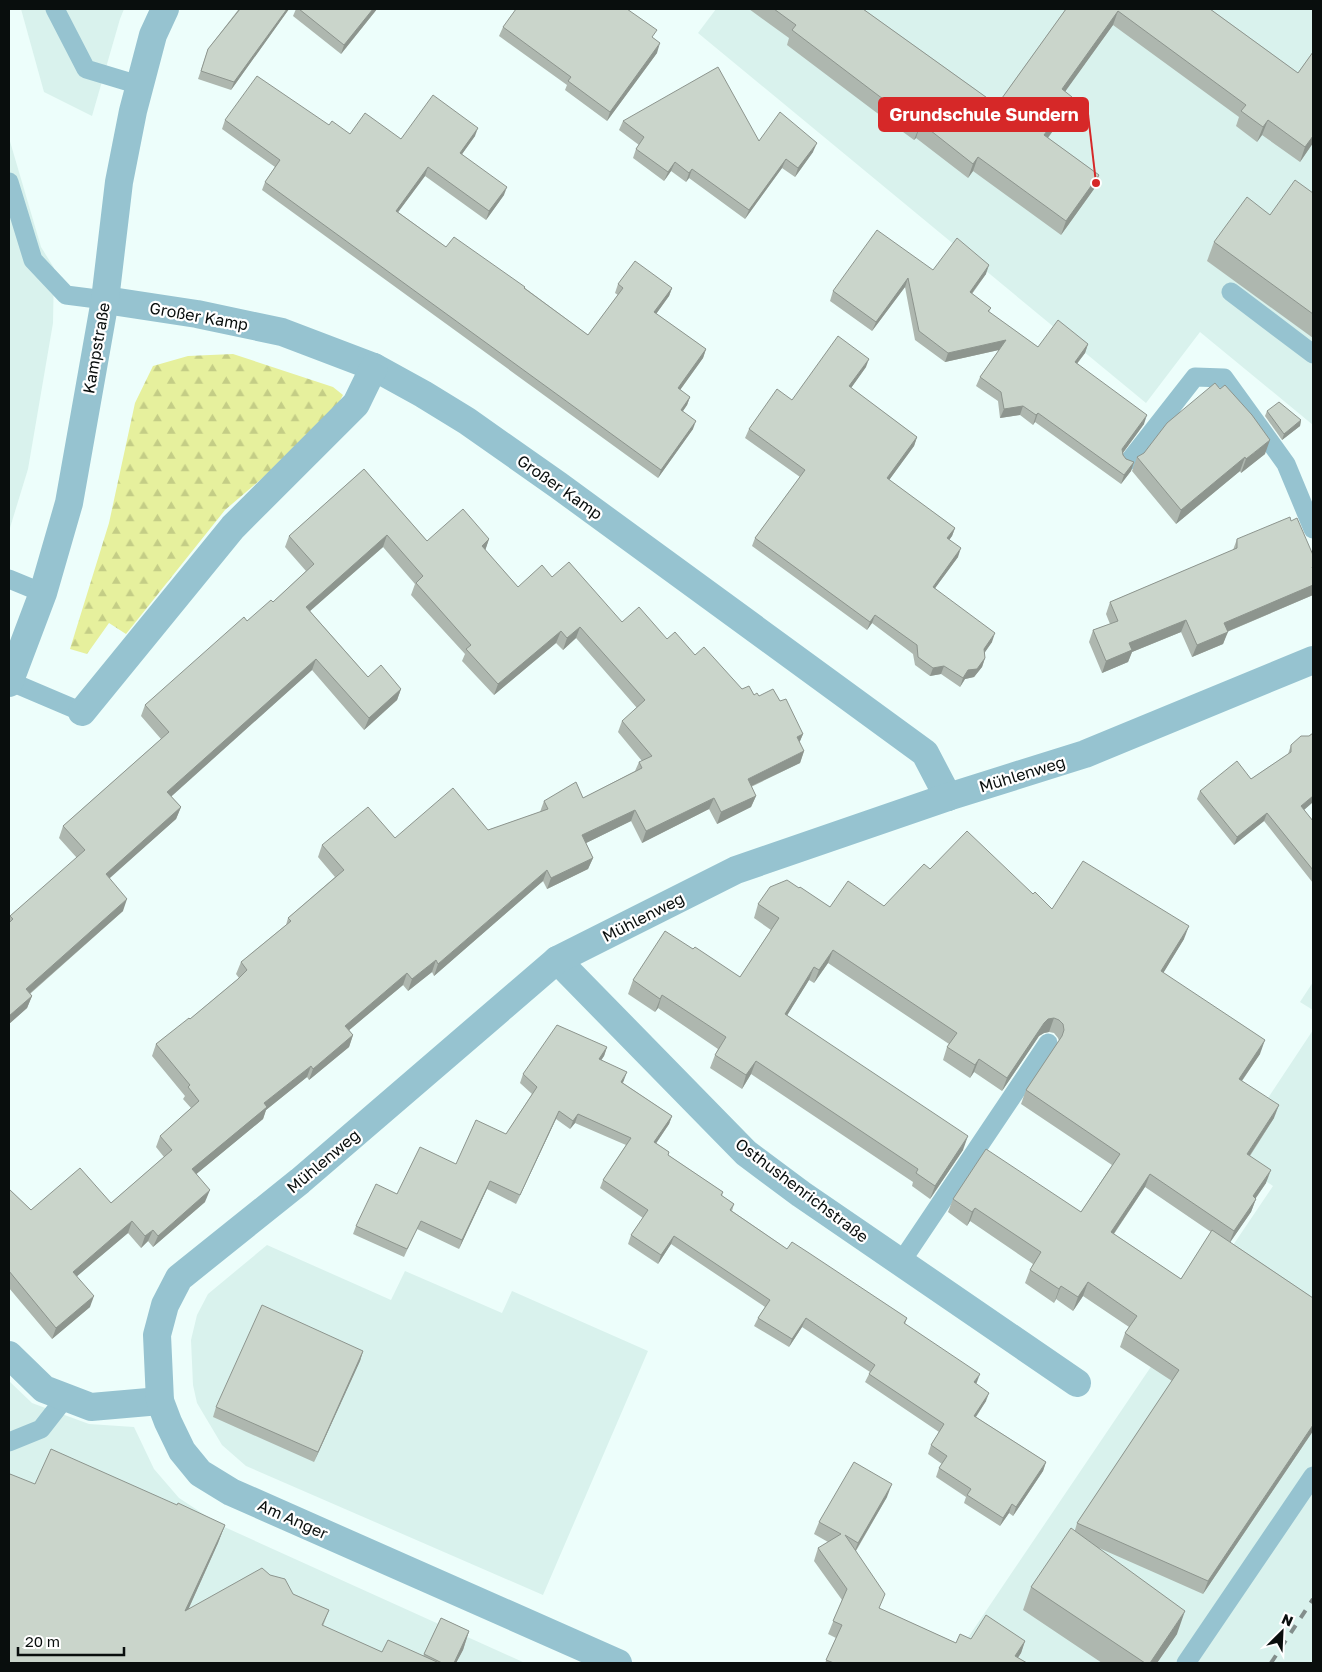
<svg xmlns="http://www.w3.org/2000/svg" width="1322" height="1672" viewBox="0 0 1322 1672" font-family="'Golos Text',sans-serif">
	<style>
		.built { fill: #d9f2ed }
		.forest { fill: url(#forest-firs) }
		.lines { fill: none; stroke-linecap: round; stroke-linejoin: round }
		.lane { stroke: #96c3d0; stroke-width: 19 }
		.street { stroke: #96c3d0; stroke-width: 28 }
		.rail { stroke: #838e8c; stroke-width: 4; stroke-dasharray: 9 9; stroke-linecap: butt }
		.wall { fill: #aeb7af; fill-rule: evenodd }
		.shaded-wall { fill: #8d958e }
		.building { fill: #cad5cb; stroke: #8d958e }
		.labels { text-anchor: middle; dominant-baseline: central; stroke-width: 4.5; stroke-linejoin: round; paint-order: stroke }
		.street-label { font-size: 16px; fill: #090e0d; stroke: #fff }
		.leader { fill: none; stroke: #d62828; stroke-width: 2 }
		.callout-dot { fill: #d62828; stroke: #fff; stroke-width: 2 }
		.callout { fill: #d62828; stroke: #d62828; stroke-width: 2 }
		.callout-label { font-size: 18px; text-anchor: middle; font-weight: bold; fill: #fff }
	</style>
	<defs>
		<pattern id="forest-firs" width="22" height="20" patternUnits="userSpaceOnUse" patternTransform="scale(1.25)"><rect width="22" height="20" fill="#e6f09d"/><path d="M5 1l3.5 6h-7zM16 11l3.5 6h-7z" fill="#c4cd86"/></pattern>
	</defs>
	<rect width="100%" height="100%" fill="#edfefb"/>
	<!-- built -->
	<g class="built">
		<path d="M21 9H124L120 19 92 116 44 92Z"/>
		<path d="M716 9H1313V425L1200 332 1146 403 698 33Z"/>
		<path d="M9 138 41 247 54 268 53 323 28 469 9 531Z"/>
		<path d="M1313 982V1010L1300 1002Z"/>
		<path d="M1313 1030V1663H994L961 1648 1273 1186 1229 1157Z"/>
		<path d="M267 1245 391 1300 405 1271 502 1313 512 1291 648 1351 543 1595 246 1466 222 1445 197 1403 193 1385 191 1340 197 1315 208 1294Z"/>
		<path d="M9 1381 32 1403 89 1424 134 1427 154 1469 179 1498 220 1525 525 1663H9Z"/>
	</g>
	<!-- forest -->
	<path class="forest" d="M233 354 333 387 343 395 329 421 225 510 126 634 109 623 87 654 70 649 109 523 135 403 153 366 188 356Z"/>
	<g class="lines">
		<!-- lane -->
		<g class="lane">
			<path d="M55 9 86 69 139 85"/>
			<path d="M9 182 33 260 66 295 105 300"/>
			<path d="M1231 292 1313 354"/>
			<path d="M1130 460 1195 377 1224 378 1286 464 1313 529"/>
			<path d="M9 579 43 593"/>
			<path d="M9 681 82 712"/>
			<path d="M901 1262 1048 1043"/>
			<path d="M9 1442 41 1429 66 1397"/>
			<path d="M1186 1663 1313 1476"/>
		</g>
		<!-- street -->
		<g class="street">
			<path d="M105 300 197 314 282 332 374 367 423 394 467 421 558 485 925 753 948 797"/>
			<path d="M9 683 43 593 69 503 105 300 119 182 133 111 153 35 165 9"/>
			<path d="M82 712 233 527 356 404 374 367"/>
			<path d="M557 960 746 1153 801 1194 1077 1383"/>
			<path d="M9 1355 44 1389 91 1407 160 1401"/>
			<path d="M618 1663 231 1492 200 1473 182 1451 168 1422 160 1401 157 1335 165 1305 179 1278 300 1181 557 960 736 870 948 797 1085 754 1313 660"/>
		</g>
		<!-- rail -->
		<path class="rail" d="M1271 1663 1313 1599"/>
	</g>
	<!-- wall -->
	<g class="wall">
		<path d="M236 9H289L231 90 198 79 208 49 238 10Z"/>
		<path d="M296 9H377L341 54 293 16Z"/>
		<path d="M749 9H863L997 105 1066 9H1210L1298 73 1313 52V143L1300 162 1262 135 1257 142 1236 126 1239 117 1113 25 1065 91 1067 111 1048 138 1099 175 1094 189 1061 235 973 171 968 178 916 138 914 140 873 110 787 45 789 38Z"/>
		<path d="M503 27 654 38 657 53 607 121 565 90 567 85 499 36Z"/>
		<path d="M225 120 329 125 350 134 401 139 475 136 462 154 504 195 486 220 425 176 398 212 446 247 525 288 588 335 618 295 615 293 618 284 672 288 669 296 656 314 706 349 703 358 680 390 690 397 687 405 683 411 693 429 658 478 262 190 265 182 275 167 222 129Z"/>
		<path d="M623 121 759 141 813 152 795 177 782 168 745 219 689 178 686 182 671 171 664 181 633 158 636 149 639 145 619 130Z"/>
		<path d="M1313 193V338L1207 261 1214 242Z"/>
		<path d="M933 270 986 274 972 294 991 308 989 312 1038 347 1088 344 1085 353 1077 364 1144 424 1123 453V455L1126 459 1134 462 1131 471 1121 484 1035 422 1033 425 1020 415 1000 418 998 401 976 386 980 377 999 350 945 362 915 340 905 287 872 331 830 301 833 291Z"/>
		<path d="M866 367 851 388 917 437 914 446 889 480 955 528 952 536 949 540 958 557 935 588 992 642 984 653 985 658 982 667 974 677 965 679 960 687 941 674 930 676 915 665 913 654 872 623 867 630 752 546 755 538 800 477 745 438 749 429 792 400Z"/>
		<path d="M1267 411 1301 420 1300 426 1282 440 1265 416Z"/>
		<path d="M1265 454 1241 473 1240 471 1176 524 1132 471 1137 457Z"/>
		<path d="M364 469 427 541 489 539 485 550 518 587 552 577 622 622 667 639 695 655 742 689 754 695 780 701 803 734 799 743 804 751 800 763 751 787 756 796 751 807 717 824 709 809 642 843 631 821 586 843 593 858 588 869 547 889 543 881 434 976 432 972 408 991 403 985 349 1030 353 1035 349 1047 309 1080 307 1077 266 1110 263 1119 196 1174 205 1202 153 1247 148 1241 141 1248 128 1233 77 1276 90 1307 52 1339 9 1288V1189L31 1210 111 1203 164 1157 156 1147 160 1136 191 1108 183 1099 185 1096 152 1056 156 1044 190 1019 239 978 236 974 241 962 286 925 288 918 335 877 318 857 322 845 488 830 540 812 544 801 583 798 635 771 639 762 642 761 618 732 622 721 637 708 576 638 563 650 556 643 494 695 462 661 465 654 411 595 415 584 383 547 310 611 368 677 401 689 397 700 364 730 312 670 171 796 181 807 176 819 109 878 123 911 30 994 32 996 27 1008 9 1024V920L10 916 77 858 59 838 63 826 161 739 141 716 145 705 247 621 273 602 306 571 285 547 289 536Z"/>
		<path d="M1237 539 1313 585V595L1227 632 1223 644 1192 657 1181 632 1132 652 1128 662 1102 673 1089 642 1093 630 1110 624 1106 614 1110 602 1233 550Z"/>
		<path d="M1313 733V802L1304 810 1313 821V883L1264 821 1234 845 1197 799 1200 791 1251 779 1288 754 1291 745 1309 736Z"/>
		<path d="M930 869 1033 894 1052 909 1184 939 1163 973 1260 1054 1242 1081 1274 1118 1250 1156 1266 1183 1256 1198 1251 1212 1230 1242 1313 1298V1431L1203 1594 1099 1548 1177 1634 1157 1663H1102L1023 1610 1031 1587 1075 1530 1077 1523 1172 1381 1120 1347 1125 1333 1129 1327 1083 1296 1073 1311 1056 1299 1054 1303 1025 1283 1030 1270 1033 1264 970 1221 967 1226 948 1212 953 1199 1081 1212 1112 1165 1021 1104 1026 1090 1059 1041 1058 1038 1054 1033 1049 1032 1044 1033 1039 1036 1002 1091 974 1072 970 1078 943 1060 947 1047 949 1044 828 963 814 983 809 980 787 1015 963 1150 930 1199 912 1186 913 1182 751 1074 742 1089 710 1068 715 1055 718 1049 658 1008 655 1012 628 994 633 980 693 949 740 977 771 930 754 918 758 904 799 888 830 907 884 906ZM1145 1187 1211 1232 1181 1279 1114 1234Z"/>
		<path d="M607 1047 604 1056 601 1060 624 1080 623 1083 672 1116 669 1124 656 1143 669 1152 668 1155 723 1192 722 1196 734 1204 732 1211 787 1249 907 1318 905 1324 977 1382 976 1384 986 1401 976 1417 1046 1462 1043 1471 1013 1516 1009 1513 1000 1526 964 1503 966 1497 936 1477 939 1468 942 1464 928 1454 931 1445 939 1432 865 1382 870 1372 802 1327 789 1347 754 1326 758 1318 765 1307 671 1244 658 1264 628 1244 631 1235 643 1218 600 1188 603 1180 626 1145 575 1123 570 1129 556 1119 516 1204 487 1189 459 1249 417 1229 404 1257 353 1234 356 1226 397 1194 456 1164 506 1134 532 1094 520 1083 523 1074Z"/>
		<path d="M363 1351 360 1361 314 1462 213 1417 216 1407Z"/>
		<path d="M35 1484 177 1505 225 1525 218 1543 188 1610 293 1594 329 1610 323 1626 382 1652 423 1656 441 1618 469 1631 463 1650 456 1663H9Z"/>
		<path d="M887 1497 856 1551 880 1609 956 1643 971 1639 1025 1641 1021 1653 1018 1658 1027 1663H825L836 1638 828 1634 842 1600 814 1561 818 1548 828 1542 814 1534 819 1522Z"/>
	</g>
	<!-- shaded-wall -->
	<g class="shaded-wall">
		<path d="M287 9H289L231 90 234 82Z"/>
		<path d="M373 9H377L341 54 344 45Z"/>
		<path d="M1118 11 1113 25 1057 103 1062 89Z"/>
		<path d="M660 43 657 53 607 121 610 112Z"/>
		<path d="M1072 97 1067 111 1039 150 1044 135Z"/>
		<path d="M1268 120 1262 135 1257 142 1263 127Z"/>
		<path d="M921 123 916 138 914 140 920 125Z"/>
		<path d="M478 128 475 136 457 161 460 153Z"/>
		<path d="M1313 136V143L1300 162 1305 147Z"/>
		<path d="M817 143 813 152 795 177 798 168Z"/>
		<path d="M978 157 973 171 968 178 973 164Z"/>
		<path d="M786 159 782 168 745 219 749 210Z"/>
		<path d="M675 162 671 171 664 181 668 172Z"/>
		<path d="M428 167 425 176 393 219 396 211Z"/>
		<path d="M692 169 689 178 686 182 689 173Z"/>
		<path d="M1099 175 1094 189 1061 235 1066 221Z"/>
		<path d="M507 187 504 195 486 220 489 211Z"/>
		<path d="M989 265 986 274 966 301 970 292Z"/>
		<path d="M908 278 905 287 872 331 876 322Z"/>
		<path d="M672 288 669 296 651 321 654 312Z"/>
		<path d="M1006 340 1003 349 945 362 948 353Z"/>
		<path d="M1088 344 1085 353 1071 371 1075 362Z"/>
		<path d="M706 349 703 358 675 397 678 388Z"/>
		<path d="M869 359 866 367 846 395 849 386Z"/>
		<path d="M690 397 687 405 678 418 681 410Z"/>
		<path d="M1023 406 1020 415 1000 418 1004 409Z"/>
		<path d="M1038 413 1035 422 1033 425 1036 415Z"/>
		<path d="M1147 415 1144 424 1119 458 1122 449Z"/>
		<path d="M1301 420 1300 426 1282 440 1284 434Z"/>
		<path d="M696 421 693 429 658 478 661 470Z"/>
		<path d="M917 437 914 446 884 487 887 478Z"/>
		<path d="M1270 440 1265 454 1241 473 1246 459Z"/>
		<path d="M1245 457 1240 471 1176 524 1181 510Z"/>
		<path d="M1134 462 1131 471 1121 484 1124 475Z"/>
		<path d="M955 528 952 536 944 547 947 538Z"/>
		<path d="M387 535 383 547 302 618 306 607Z"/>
		<path d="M489 539 485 551 482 546Z"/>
		<path d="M961 548 958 557 930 595 933 587Z"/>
		<path d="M1313 585V595L1219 635 1224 623Z"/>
		<path d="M875 615 872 623 867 630 870 622Z"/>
		<path d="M1186 620 1181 632 1132 652 1128 662 1102 673 1106 661 1129 643Z"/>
		<path d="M580 627 576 638 563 650 567 638Z"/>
		<path d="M561 631 556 643 494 695 498 684Z"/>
		<path d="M1228 632 1223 644 1192 657 1197 645Z"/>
		<path d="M995 633 992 642 981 658 984 649Z"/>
		<path d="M985 658 982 667 974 677 965 679 960 687 963 678 968 670Z"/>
		<path d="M316 659 312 670 163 804 167 792Z"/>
		<path d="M944 666 941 674 930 676 933 668Z"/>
		<path d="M401 689 397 700 364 730 369 718Z"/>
		<path d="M803 734 798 746 797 737Z"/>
		<path d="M804 751 800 763 743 790 748 779Z"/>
		<path d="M756 796 751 807 717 824 721 812Z"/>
		<path d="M1313 796V802L1298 815 1301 806Z"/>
		<path d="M714 798 709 809 642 843 646 831Z"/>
		<path d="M181 807 176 819 101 886 106 874Z"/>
		<path d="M635 810 631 821 578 847 582 835Z"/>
		<path d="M1267 813 1264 821 1234 845 1237 837Z"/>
		<path d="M593 858 588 869 547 889 551 878Z"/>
		<path d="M547 870 543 881 434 976 438 964Z"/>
		<path d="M127 899 123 911 21 1001 26 989Z"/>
		<path d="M1189 926 1184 939 1156 985 1161 971Z"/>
		<path d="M833 950 828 963 814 983 819 970Z"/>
		<path d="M436 960 432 972 408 991 412 979Z"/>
		<path d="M814 967 809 980 780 1027 785 1014Z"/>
		<path d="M407 973 403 985 341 1037 345 1026Z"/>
		<path d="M662 995 658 1008 655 1012 660 999Z"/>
		<path d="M32 996 27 1008 9 1024V1016Z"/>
		<path d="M1054 1018 1049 1032 1044 1033 1039 1036 1002 1091 1007 1078 1044 1023 1048 1019Z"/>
		<path d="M353 1035 349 1047 309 1080 313 1069Z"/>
		<path d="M1265 1040 1260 1054 1234 1092 1239 1079Z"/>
		<path d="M607 1047 604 1056 596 1068 599 1059Z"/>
		<path d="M979 1059 974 1072 970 1078 975 1065Z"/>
		<path d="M756 1061 751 1074 742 1089 746 1075Z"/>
		<path d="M311 1066 307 1077 266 1110 263 1119 188 1181 192 1169 264 1103Z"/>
		<path d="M627 1072 624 1080 618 1090 621 1082Z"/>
		<path d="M1279 1105 1274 1118 1242 1167 1247 1154Z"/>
		<path d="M559 1111 556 1119 516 1204 520 1195Z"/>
		<path d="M578 1114 575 1123 570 1129 573 1121Z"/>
		<path d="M672 1116 669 1124 651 1151 654 1142Z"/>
		<path d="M968 1136 963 1150 930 1199 935 1186Z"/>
		<path d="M1271 1170 1266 1183 1248 1209 1253 1196Z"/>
		<path d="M1150 1174 1145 1187 1106 1245 1111 1232Z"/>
		<path d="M490 1181 487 1189 459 1249 462 1240Z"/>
		<path d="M210 1190 205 1202 153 1247 158 1236Z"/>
		<path d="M1256 1199 1251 1212 1229 1244 1234 1231Z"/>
		<path d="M975 1208 970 1221 967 1226 972 1212Z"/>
		<path d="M132 1221 128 1233 69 1283 73 1272Z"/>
		<path d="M153 1230 148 1241 141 1248 145 1236Z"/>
		<path d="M674 1236 671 1244 658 1264 661 1255Z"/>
		<path d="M1088 1282 1083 1296 1073 1311 1078 1297Z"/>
		<path d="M1061 1286 1056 1299 1054 1303 1059 1289Z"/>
		<path d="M94 1296 90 1307 52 1339 56 1328Z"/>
		<path d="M806 1318 802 1327 789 1347 792 1339Z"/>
		<path d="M363 1351 360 1361 314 1462 318 1452Z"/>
		<path d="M980 1374 977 1382 971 1391 974 1382Z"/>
		<path d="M989 1393 986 1401 971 1424 974 1416Z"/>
		<path d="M1313 1425V1431L1203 1594 1208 1581Z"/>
		<path d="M1046 1462 1043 1471 1013 1516 1016 1507Z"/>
		<path d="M892 1484 887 1497 853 1555 858 1543Z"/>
		<path d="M1012 1504 1009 1513 1000 1526 1003 1518Z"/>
		<path d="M225 1525 218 1543 179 1630 185 1611Z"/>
		<path d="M1185 1611 1177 1634 1157 1663H1150Z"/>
		<path d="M469 1631 463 1650 456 1663H454Z"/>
		<path d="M1025 1641 1021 1653 1014 1663 1015 1656Z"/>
	</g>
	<!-- building -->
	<g class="building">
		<path d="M240 9H287L234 82 201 71 208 49Z"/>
		<path d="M299 9H373L344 45Z"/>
		<path d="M516 9H627L657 30 652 37 660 43 610 112 568 81 571 77 503 27Z"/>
		<path d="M774 9H863L997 105 1066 9H1210L1298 73 1313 52V136L1305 147 1268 120 1263 127 1241 111 1246 105 1118 11 1062 89 1072 97 1044 135 1099 175 1066 221 978 157 973 164 921 123 920 125 879 96 792 30 796 25Z"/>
		<path d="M718 67 759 141 780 112 817 143 798 168 786 159 749 210 692 169 689 173 675 162 668 172 636 149 644 137 623 121Z"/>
		<path d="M257 76 329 125 332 121 350 134 365 113 401 139 433 95 478 128 460 153 507 187 489 211 428 167 396 211 446 247 454 237 525 287 524 288 588 335 623 288 618 284 635 261 672 288 654 312 706 349 678 388 690 397 681 410 696 421 661 470 265 182 280 160 225 120Z"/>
		<path d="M1295 180 1313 193V314L1214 242 1247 197 1270 215Z"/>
		<path d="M877 230 933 270 957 238 989 265 970 292 991 308 988 311 1038 347 1058 320 1088 344 1075 362 1147 415 1122 449 1123 455 1126 459 1134 462 1124 475 1038 413 1036 415 1023 406 1004 409 1001 392 980 377 1006 340 948 353 919 331 908 278 876 322 833 291Z"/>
		<path d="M838 336 869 359 849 386 917 437 887 478 955 528 947 538 961 548 933 587 995 633 984 649 985 658 977 669 968 670 963 678 944 666 933 668 918 657 917 645 875 615 870 622 755 538 805 470 749 429 777 389 792 400Z"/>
		<path d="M1215 383 1220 389 1225 385 1252 415 1270 440 1246 459 1245 457 1181 510 1137 457 1144 453 1167 423Z"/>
		<path d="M1279 402 1301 420 1284 434 1267 411Z"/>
		<path d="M364 469 427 541 463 509 489 539 482 546 518 587 542 565 552 577 569 562 622 622 639 607 667 639 675 632 695 655 704 647 742 689 749 686 754 695 757 693 759 696 773 689 780 701 786 699 803 734 797 737 804 751 748 779 756 796 721 812 714 798 646 831 635 810 582 835 593 858 551 878 547 870 438 964 436 960 412 979 407 973 345 1026 353 1035 313 1069 311 1066 264 1103 267 1107 192 1169 210 1190 158 1236 153 1230 145 1236 132 1221 73 1272 94 1296 56 1328 9 1271V1189L31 1210 80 1168 111 1203 172 1150 160 1136 199 1101 188 1087 190 1085 156 1044 189 1018 190 1019 238 979 247 970 241 962 291 921 288 918 344 870 322 845 368 807 395 838 453 788 488 830 548 809 544 801 576 782 583 798 642 768 639 762 652 756 622 721 645 700 580 627 567 638 561 631 498 684 466 649 471 645 416 583 423 576 387 535 306 607 368 677 381 665 401 689 369 718 316 659 167 792 181 807 106 874 127 899 26 989 32 996 9 1016V923L13 919 10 916 85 850 63 826 169 732 145 705 244 617 247 621 271 600 273 602 314 564 289 536Z"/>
		<path d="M1290 517 1291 521 1297 518 1313 555V566L1312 567 1313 570V585L1224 623 1228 632 1197 645 1186 620 1129 643 1132 650 1106 661 1093 630 1118 621 1110 602 1237 548V539Z"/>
		<path d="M1313 733V796L1301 806 1313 821V870L1267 813 1237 837 1200 791 1237 761 1251 779 1291 752V745L1301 736H1309Z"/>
		<path d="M967 831 1033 894 1035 892 1052 909 1083 861 1189 926 1161 971 1265 1040 1239 1079 1279 1105 1247 1154 1271 1170 1253 1196 1256 1199 1234 1231 1150 1174 1111 1232 1181 1279 1212 1230 1313 1298V1425L1208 1581 1077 1523 1179 1370 1125 1333 1137 1316 1088 1282 1078 1297 1061 1286 1059 1289 1030 1270 1041 1252 975 1208 972 1212 953 1199 986 1149 1081 1212 1120 1154 1026 1090 1062 1036 1064 1030 1063 1024 1059 1020 1054 1018 1048 1019 1044 1023 1007 1078 979 1059 975 1065 947 1047 957 1033 833 950 819 970 814 967 785 1014 968 1136 935 1186 916 1173 918 1169 756 1061 746 1075 715 1055 726 1037 662 995 660 999 633 980 665 931 693 949 695 947 740 977 779 918 758 904 770 887 787 880 799 888 800 887 830 907 848 881 884 906 924 864 930 869Z"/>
		<path d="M557 1025 607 1047 599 1059 627 1072 621 1082 672 1116 654 1142 669 1152 668 1155 723 1192 721 1195 734 1204 730 1210 787 1249 792 1242 809 1253 907 1318 904 1323 980 1374 974 1382 989 1393 974 1416 1046 1462 1016 1507 1012 1504 1003 1518 967 1495 971 1489 939 1468 947 1456 931 1445 944 1424 869 1374 875 1365 806 1318 792 1339 758 1318 770 1300 674 1236 661 1255 631 1235 648 1210 603 1180 631 1138 578 1114 573 1121 559 1111 520 1195 490 1181 462 1240 421 1221 407 1249 356 1226 376 1184 397 1194 420 1147 456 1164 476 1120 506 1134 537 1087 523 1074Z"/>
		<path d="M262 1305 363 1351 318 1452 216 1407Z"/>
		<path d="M51 1449 177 1505 178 1503 225 1525 185 1611 262 1568 270 1575 285 1579 293 1594 329 1610 322 1625 382 1652 388 1640 437 1662 436 1663H9V1477L10 1474 35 1484Z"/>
		<path d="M854 1462 892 1484 858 1543 845 1535 885 1594 879 1608 956 1643 960 1634 971 1639 986 1615 1025 1641 1015 1656 1027 1663H834L826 1660 842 1625 833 1621 847 1589 818 1548 841 1534 819 1522Z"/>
		<path d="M1071 1528 1185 1611 1150 1663H1145L1031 1587Z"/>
		<path d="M441 1618 469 1631 454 1663H442L424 1654Z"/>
	</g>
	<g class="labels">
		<!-- street labels -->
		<g class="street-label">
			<text transform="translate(199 316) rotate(10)">Großer Kamp</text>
			<text transform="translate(96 348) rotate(-80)">Kampstraße</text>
			<text transform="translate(560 487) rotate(35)">Großer Kamp</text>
			<text transform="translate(1022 774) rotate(-17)">Mühlenweg</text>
			<text transform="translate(643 917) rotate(-27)">Mühlenweg</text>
			<text transform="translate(323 1161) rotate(-40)">Mühlenweg</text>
			<text transform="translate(802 1190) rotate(37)">Osthushenrichstraße</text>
			<text transform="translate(293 1519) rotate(24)">Am Anger</text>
		</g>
	</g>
	<!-- callouts -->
	<path class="leader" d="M1096 183L1088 114"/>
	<circle class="callout-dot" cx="1096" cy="183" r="5"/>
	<rect class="callout" x="879" y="98" width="209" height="33" rx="5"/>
	<g class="callout-label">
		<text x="984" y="121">Grundschule Sundern</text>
	</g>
	<!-- border -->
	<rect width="1322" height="1672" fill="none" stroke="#090e0d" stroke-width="20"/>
	<!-- north arrow -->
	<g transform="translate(1282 1632) rotate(24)" stroke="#ffffff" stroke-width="4" paint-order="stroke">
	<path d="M0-4L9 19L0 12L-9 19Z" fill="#090e0d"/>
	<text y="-8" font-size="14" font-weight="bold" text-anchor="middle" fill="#090e0d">N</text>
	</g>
	<!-- scale -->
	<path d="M18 1647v8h106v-8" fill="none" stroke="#090e0d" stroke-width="2.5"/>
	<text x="25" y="1647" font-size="15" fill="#090e0d" stroke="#ffffff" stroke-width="4" paint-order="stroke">20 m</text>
</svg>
